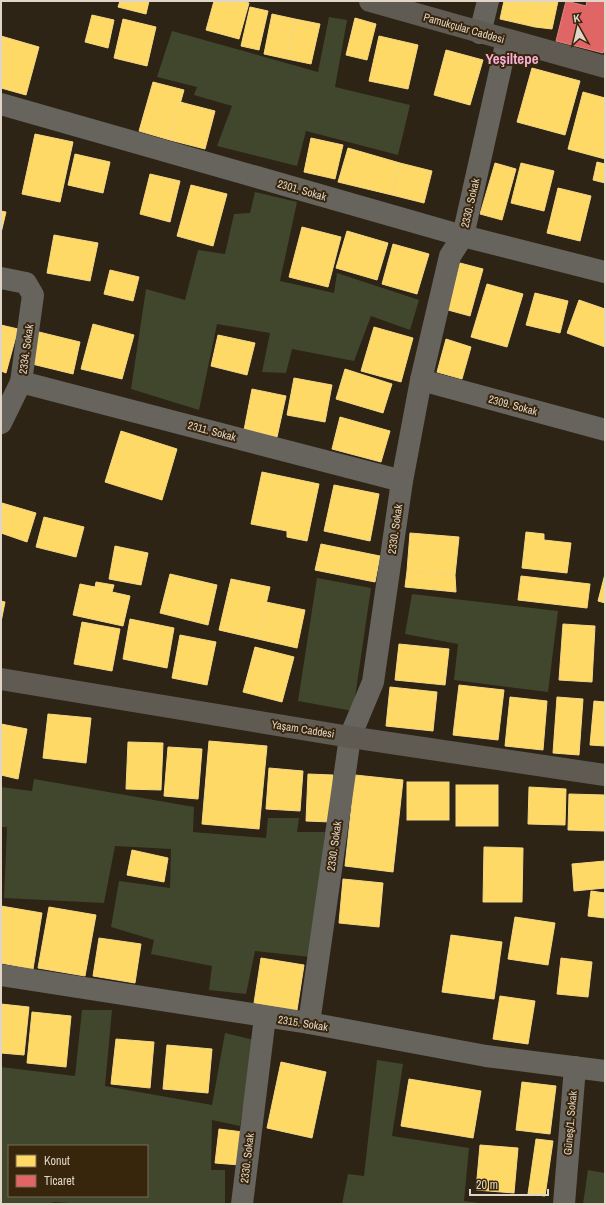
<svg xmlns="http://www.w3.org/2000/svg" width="606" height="1205" viewBox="0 0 606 1205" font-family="'Archivo Narrow',sans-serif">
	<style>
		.green { fill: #41472c; fill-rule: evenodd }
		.homes { fill: #ffd966; stroke: #f6d883 }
		.shops { fill: #e06666; stroke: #e08783 }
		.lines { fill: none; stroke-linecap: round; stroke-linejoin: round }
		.street { stroke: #67635d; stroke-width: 22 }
		.secondary { stroke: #605b52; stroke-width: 22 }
		.labels { text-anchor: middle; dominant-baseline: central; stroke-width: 4; stroke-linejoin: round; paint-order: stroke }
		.street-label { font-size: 11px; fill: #e0d5c6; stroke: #37250c }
		.district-label { font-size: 15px; font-weight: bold; fill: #f8aed7; stroke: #37250c }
	</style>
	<rect width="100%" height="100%" fill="#2d2416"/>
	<!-- green -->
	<g class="green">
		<path d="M329 17 347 20 335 87 410 105 398 155 306 131 297 166 217 146 232 106 194 95 197 87 157 77 172 31 318 72Z"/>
		<path d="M255 192 297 202 280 281 334 293 337 273 419 300 410 330 371 316 354 361 292 349 286 373 262 372 270 333 217 324 199 410 131 389 146 289 185 300 198 250 225 254 234 214 250 213Z"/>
		<path d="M317 578 371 588 353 711 298 701Z"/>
		<path d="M412 594 558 611 548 692 454 680 458 644 405 634Z"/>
		<path d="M34 779 194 807 193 832 266 838 268 818H299L297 832H325L311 957 255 951 246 994 209 990 212 966 151 954 154 940 111 927 119 881 170 888 171 849 115 846 104 903 4 898 7 827H1V787L32 791Z"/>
		<path d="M82 1010H112L105 1086 212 1105 225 1033 254 1040 240 1126 212 1120 211 1170H225V1204H86L53 1202 52 1204H1V1067L75 1076ZM9 1146H147V1196H9Z"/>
		<path d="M377 1060 403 1064 392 1136 469 1148 464 1201 487 1204H342L348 1174 364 1176Z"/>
		<path d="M588 1170 605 1173V1204H583Z"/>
	</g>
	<!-- homes -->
	<g class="homes">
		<path d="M120 1H149L146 14 118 7Z"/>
		<path d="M214 1H242L249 3 239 39 206 30Z"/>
		<path d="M504 1H541L535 27 500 19Z"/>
		<path d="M541 1H558L552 29 535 27Z"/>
		<path d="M250 7 268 11 259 50 241 46Z"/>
		<path d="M272 14 295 19 287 59 264 54Z"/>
		<path d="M92 15 114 20 108 48 85 42Z"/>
		<path d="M355 18 376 24 367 60 346 55Z"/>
		<path d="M123 19 156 27 147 66 114 58Z"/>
		<path d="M295 19 320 24 311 64 287 59Z"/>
		<path d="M1 36 39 47 26 95 1 88Z"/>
		<path d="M379 36 418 45 408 89 369 81Z"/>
		<path d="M446 50 483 60 470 105 434 95Z"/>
		<path d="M532 68 580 81 565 135 517 122Z"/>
		<path d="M153 82 184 90 170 140 139 131Z"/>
		<path d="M583 92 605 98V159L568 149Z"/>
		<path d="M180 102 215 111 205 149 170 140Z"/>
		<path d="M35 134 73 142 60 202 22 194Z"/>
		<path d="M311 138 343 145 335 179 304 172Z"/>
		<path d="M348 148 400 163 392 195 338 182Z"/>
		<path d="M75 154 110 162 103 193 68 185Z"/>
		<path d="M597 162 605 164V183L593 180Z"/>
		<path d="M400 163 432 171 424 203 392 195Z"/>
		<path d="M495 163 516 169 502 220 480 214Z"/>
		<path d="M521 163 554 171 544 211 511 203Z"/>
		<path d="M150 174 180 181 170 222 140 214Z"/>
		<path d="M191 185 227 194 213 246 177 236Z"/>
		<path d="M558 188 591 196 580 241 547 233Z"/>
		<path d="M1 211 6 212 1 233Z"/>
		<path d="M302 227 341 237 328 287 289 277Z"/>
		<path d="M347 231 388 243 377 280 336 268Z"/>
		<path d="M54 235 98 243 90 281 47 273Z"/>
		<path d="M393 244 429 254 417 294 382 284Z"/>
		<path d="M460 263 483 269 470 316 448 310Z"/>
		<path d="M110 270 139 277 133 301 104 294Z"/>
		<path d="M487 284 523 294 507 347 471 337Z"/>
		<path d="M535 293 568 301 560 333 526 325Z"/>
		<path d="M579 300 605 309V347L567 333Z"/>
		<path d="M93 324 134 335 122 379 81 369Z"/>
		<path d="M1 325 18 329 6 373 1 371Z"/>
		<path d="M374 327 413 338 401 382 361 371Z"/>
		<path d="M39 332 80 342 73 374 32 364Z"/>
		<path d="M218 335 255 343 247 375 211 366Z"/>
		<path d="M446 339 471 347 462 379 437 372Z"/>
		<path d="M345 369 392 384 383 413 336 399Z"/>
		<path d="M294 378 332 385 325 422 287 415Z"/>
		<path d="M252 389 286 396 277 437 244 430Z"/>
		<path d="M340 417 390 431 381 462 332 449Z"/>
		<path d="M121 431 177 449 162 500 105 482Z"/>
		<path d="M262 472 319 484 307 541 287 537V531L251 524Z"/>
		<path d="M334 485 379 494 370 541 324 531Z"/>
		<path d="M2 503 36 513 27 542 1 533Z"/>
		<path d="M44 517 84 527 76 557 36 547Z"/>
		<path d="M526 532 544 534V540L571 543 567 573 522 568Z"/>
		<path d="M410 533 459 537 455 575 407 571Z"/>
		<path d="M321 544 380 556 375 582 315 570Z"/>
		<path d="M115 546 148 553 141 585 109 579Z"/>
		<path d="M407 571 455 575 456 592 405 587Z"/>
		<path d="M170 574 217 585 208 625 160 613Z"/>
		<path d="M605 574V603L598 601Z"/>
		<path d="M521 576 590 584 587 608 518 600Z"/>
		<path d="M231 579 270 587 258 639 219 630Z"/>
		<path d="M96 582 114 585 112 592 130 596 123 626 73 615 80 584 95 587Z"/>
		<path d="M1 601 5 602 1 622Z"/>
		<path d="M266 602 305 610 297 648 258 639Z"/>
		<path d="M130 619 174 628 167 668 123 659Z"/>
		<path d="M82 622 120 629 112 671 74 664Z"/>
		<path d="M563 624 595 626 592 682 559 680Z"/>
		<path d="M180 635 216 642 207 685 172 678Z"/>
		<path d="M399 644 449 649 445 685 395 680Z"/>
		<path d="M255 647 294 657 282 702 243 692Z"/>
		<path d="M459 685 504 690 498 740 453 735Z"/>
		<path d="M390 687 437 692 433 731 386 726Z"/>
		<path d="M510 697 547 701 543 750 505 746Z"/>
		<path d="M557 697 583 699 579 755 553 753Z"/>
		<path d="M594 701 605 702V746L590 745Z"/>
		<path d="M48 714 91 718 86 763 43 758Z"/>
		<path d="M1 724 27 729 18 779 1 775Z"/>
		<path d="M209 741 267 746 259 829 202 824Z"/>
		<path d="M128 742 163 743 161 790 126 789Z"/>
		<path d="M168 747 202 749 198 799 164 796Z"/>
		<path d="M269 768 303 771 300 811 266 809Z"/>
		<path d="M308 774 333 775 331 822 306 821Z"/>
		<path d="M355 775 403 780 393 872 345 866Z"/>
		<rect x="407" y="782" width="42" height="38"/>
		<rect x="456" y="785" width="42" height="41"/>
		<path d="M529 787 566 789 565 825 528 824Z"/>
		<path d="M569 794 605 795V831L568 830Z"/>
		<path d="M484 847 523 848 522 902H483Z"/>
		<path d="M132 850 168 858 164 882 127 875Z"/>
		<path d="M605 861V888L574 891 572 864Z"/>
		<path d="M343 879 383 883 379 927 339 923Z"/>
		<path d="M591 891 605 893V918L588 916Z"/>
		<path d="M1 906 42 913 33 969 1 963Z"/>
		<path d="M49 907 96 915 85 976 38 968Z"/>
		<path d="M515 917 555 923 548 965 508 959Z"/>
		<path d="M451 935 502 942 494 999 442 992Z"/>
		<path d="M99 938 141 944 135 983 93 976Z"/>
		<path d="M261 958 304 965 297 1010 254 1003Z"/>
		<path d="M561 958 592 962 588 997 557 994Z"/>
		<path d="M500 996 535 1001 528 1044 493 1039Z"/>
		<path d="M1 1004 29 1007 24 1055 1 1053Z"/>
		<path d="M32 1012 71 1016 66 1067 27 1063Z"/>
		<path d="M116 1039 154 1042 150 1088 111 1084Z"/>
		<path d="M167 1045 212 1049 208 1093 163 1089Z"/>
		<path d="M281 1062 326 1072 312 1138 267 1128Z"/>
		<path d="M409 1079 481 1091 473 1138 401 1126Z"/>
		<path d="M522 1082 556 1086 550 1134 516 1130Z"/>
		<path d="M219 1129 243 1132 240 1165 215 1163Z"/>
		<path d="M536 1139 553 1141 545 1196 528 1194Z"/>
		<path d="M480 1145 518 1148 514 1193 476 1190Z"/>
	</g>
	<!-- shops -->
	<path class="shops" d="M566 1 586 6 587 1H605V46L603 53 556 41Z"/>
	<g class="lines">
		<!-- street -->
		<g class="street">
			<path d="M480 33 488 1"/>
			<path d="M1 104 463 236 605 272"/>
			<path d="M1 278 26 283 33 295 21 382 1 423"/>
			<path d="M421 380 605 430"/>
			<path d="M21 382 402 481"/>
			<path d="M1 975 309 1023 486 1056 605 1071"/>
			<path d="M309 1023 350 737 373 682 402 481 421 380 450 256 463 236 507 40"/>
			<path d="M242 1204 265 1017"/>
			<path d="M564 1204 575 1067"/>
		</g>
		<!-- secondary -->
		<g class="secondary">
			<path d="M370 1 605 67"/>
			<path d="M1 679 350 737 605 775"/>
		</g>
	</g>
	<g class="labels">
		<!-- street labels -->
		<g class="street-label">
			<text transform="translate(464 28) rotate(16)">Pamukçular Caddesi</text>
			<text transform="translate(302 190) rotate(16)">2301. Sokak</text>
			<text transform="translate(470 203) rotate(-77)">2330. Sokak</text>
			<text transform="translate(26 349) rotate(-82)">2334. Sokak</text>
			<text transform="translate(513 405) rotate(15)">2309. Sokak</text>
			<text transform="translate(212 431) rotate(15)">2311. Sokak</text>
			<text transform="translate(395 529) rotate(-82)">2330. Sokak</text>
			<text transform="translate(303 729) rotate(9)">Yaşam Caddesi</text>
			<text transform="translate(334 846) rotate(-82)">2330. Sokak</text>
			<text transform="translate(303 1023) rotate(9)">2315. Sokak</text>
			<text transform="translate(570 1123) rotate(-85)">Güneş/1. Sokak</text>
			<text transform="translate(247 1158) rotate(-83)">2330. Sokak</text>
		</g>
		<!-- district labels -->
		<g class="district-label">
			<text x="512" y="58">Yeşiltepe</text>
		</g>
	</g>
	<!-- border -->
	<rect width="606" height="1205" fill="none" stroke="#e0d5c6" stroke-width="4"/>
	<!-- legend -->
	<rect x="8" y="1145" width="140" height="52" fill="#37250c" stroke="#7b6b56"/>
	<rect x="16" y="1155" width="20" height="12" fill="#ffd966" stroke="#7b6b56"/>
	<text x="44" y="1165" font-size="12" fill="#e0d5c6">Konut</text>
	<rect x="16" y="1175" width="20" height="12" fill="#e06666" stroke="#7b6b56"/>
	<text x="44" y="1185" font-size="12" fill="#e0d5c6">Ticaret</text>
	<!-- north arrow -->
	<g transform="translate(578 28) rotate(352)" stroke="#37250c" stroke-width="3" paint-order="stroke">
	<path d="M0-3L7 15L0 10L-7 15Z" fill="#e0d5c6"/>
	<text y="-6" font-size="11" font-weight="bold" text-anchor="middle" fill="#e0d5c6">K</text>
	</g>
	<!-- scale -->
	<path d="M470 1189v6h78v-6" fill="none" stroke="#e0d5c6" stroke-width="2"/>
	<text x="476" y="1189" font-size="12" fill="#e0d5c6" stroke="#37250c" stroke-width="3" paint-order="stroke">20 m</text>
</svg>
